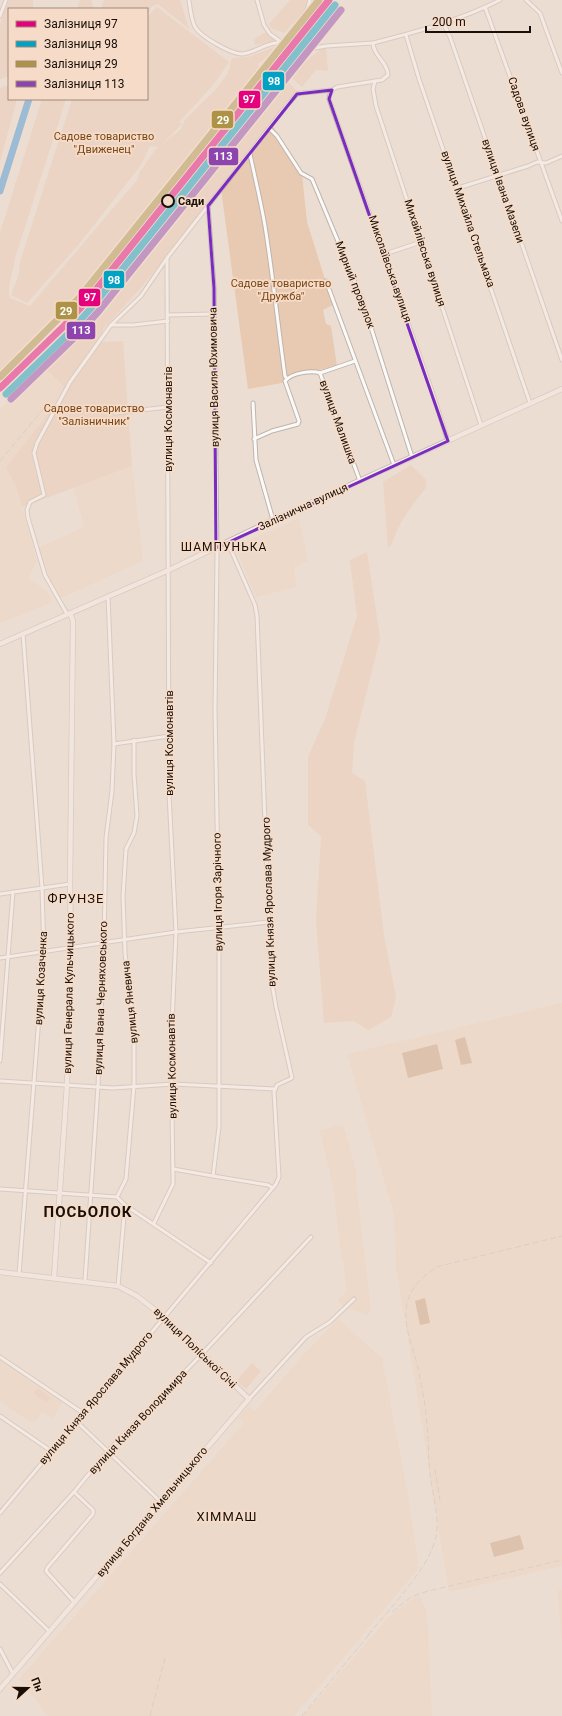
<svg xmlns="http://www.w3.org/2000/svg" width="562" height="1716" viewBox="0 0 562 1716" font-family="Roboto,sans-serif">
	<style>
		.built { fill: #edd5c2 }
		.green { fill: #e8c9b1 }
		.water { fill: #cba281 }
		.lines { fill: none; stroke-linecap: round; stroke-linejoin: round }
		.street-casing { stroke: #bfb4ac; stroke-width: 5 }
		.secondary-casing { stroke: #bfb4ac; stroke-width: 6 }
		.street { stroke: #fcfaf8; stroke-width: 3 }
		.secondary { stroke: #f5f0ec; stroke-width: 4.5 }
		.rail { stroke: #c2bebb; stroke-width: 1; stroke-dasharray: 6 3; stroke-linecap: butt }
		.rail-1-casing { stroke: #f6dcc8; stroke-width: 10 }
		.rail-2-casing { stroke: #f6dcc8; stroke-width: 10 }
		.rail-3-casing { stroke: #f6dcc8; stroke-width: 10 }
		.rail-4-casing { stroke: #f6dcc8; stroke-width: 10 }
		.rail-5-casing { stroke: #f6dcc8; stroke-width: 10 }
		.rail-1 { stroke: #e5007d; stroke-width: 7 }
		.rail-2 { stroke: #01a1c4; stroke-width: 7 }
		.rail-3 { stroke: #ae9245; stroke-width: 7 }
		.rail-4 { stroke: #8e44ad; stroke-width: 7 }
		.rail-5 { stroke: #3a96dc; stroke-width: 7 }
		.marked { fill: none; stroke: #7b2cbf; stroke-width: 3; stroke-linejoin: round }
		.stop-dot { fill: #f6dcc8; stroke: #170f08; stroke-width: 2 }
		.labels { text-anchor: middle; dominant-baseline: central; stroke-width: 3.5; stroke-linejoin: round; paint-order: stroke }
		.street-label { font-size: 11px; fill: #170f08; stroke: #f6dcc8 }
		.park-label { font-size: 11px; fill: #7a4616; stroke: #f6dcc8 }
		.stop-label { font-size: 11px; font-weight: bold; fill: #170f08; stroke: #f6dcc8; text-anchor: start }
		.neighbourhood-label { font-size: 12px; letter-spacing: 1px; fill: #170f08; stroke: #f6dcc8 }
		.quarter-label { font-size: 13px; letter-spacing: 1px; fill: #170f08; stroke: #f6dcc8 }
		.district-label { font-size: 15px; font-weight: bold; letter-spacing: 1px; fill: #170f08; stroke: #f6dcc8 }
		.line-badge { stroke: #f6dcc8; stroke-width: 1.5 }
		.badge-label { font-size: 11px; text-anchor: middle; font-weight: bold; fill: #fff }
	</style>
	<rect width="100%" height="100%" fill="#ecddd2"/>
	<!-- built -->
	<g class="built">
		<path d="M43 366 67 390 7 466 16 487 37 561 28 578 47 591 53 602 0 623V410Z"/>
		<path d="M132 466 143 561 61 598 46 575 38 548 84 527 74 489 75 487Z"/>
		<path d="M299 518 308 561 294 567 296 587 256 597 235 546Z"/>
		<path d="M562 1003V1566L449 1592 396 1266 394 1214 347 1054Z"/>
		<path d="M343 1124 356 1171V1182L371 1310 367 1315 344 1307 337 1300 347 1292 343 1259H341V1254L333 1186 320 1131Z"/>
		<path d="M338 1319 382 1358 408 1495 419 1568 294 1716H48L19 1679 244 1423 238 1418 249 1406 255 1411 305 1353Z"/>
		<path d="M0 1357 63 1400 53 1419 42 1412 35 1422H30L0 1402Z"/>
		<path d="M562 1590V1644L557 1591Z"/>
		<path d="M420 1596 427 1613 432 1716H303L389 1617 406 1603Z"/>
	</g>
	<!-- green -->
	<g class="green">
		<path d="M9 0H33V9H9V76L0 79V24Z"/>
		<path d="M80 0H91L94 9H77Z"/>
		<path d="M104 0H180L189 29 158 4 152 6 147 15V9H101Z"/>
		<path d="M290 0H308L305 9 286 31 284 33 271 28 269 24Z"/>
		<path d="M157 7 229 62 214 84 179 122 182 124 159 147 150 146 141 165 79 244 27 303 11 295 19 274 20 262 72 99H147V17Z"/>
		<path d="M267 32 277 40 255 45 254 40 257 37Z"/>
		<path d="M277 46V50L258 64 260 74 247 92 232 108 81 292 13 371 0 382V233L42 99H66L15 258C14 269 6 289 10 298L30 306 137 180 139 173 155 150 181 129 185 120 216 89 228 73 232 58 248 57Z"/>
		<path d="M321 49H326L328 71 316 70 302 87 292 78 301 65Z"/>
		<path d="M288 82 298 92 272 125 302 174 307 222 333 305 323 310 326 324 331 326 337 366 290 376 282 383 248 389 221 189 140 289 103 329 102 342 123 341 132 466 22 507 16 487 6 467 67 390 43 366 92 316 192 201Z"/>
		<path d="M9 85V99H17L0 162V88Z"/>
		<path d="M411 465 426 480V488C416 500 406 513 398 528 395 535 394 542 388 548L383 482Z"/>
		<path d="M367 552 380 638 354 742 352 773 365 781 384 936 396 997 391 1017 368 1030 354 1021 324 1023 316 921 321 836 308 825V757L325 719 357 616 350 560Z"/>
		<path d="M252 1363 261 1371 246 1389 236 1381Z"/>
		<path d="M38 1388 50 1397 47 1403 34 1394Z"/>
	</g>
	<!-- water -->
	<g class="water">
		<path d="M465 1037 472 1063 461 1065 455 1040Z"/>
		<path d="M437 1044 443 1069 408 1078 402 1053Z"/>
		<path d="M425 1298 430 1323 420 1325 415 1301Z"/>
		<path d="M520 1535 524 1549 494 1557 490 1543Z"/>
	</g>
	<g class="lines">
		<defs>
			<g id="street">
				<path d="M189 0C190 8 191 19 195 27 201 37 231 54 242 54 257 52 268 41 283 43"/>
				<path d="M257 0 264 25 270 34 295 52 326 46 373 43"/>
				<path d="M526 0 540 13 562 73"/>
				<path d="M485 7 562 221"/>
				<path d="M0 16 6 0"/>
				<path d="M443 22 450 37 562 360"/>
				<path d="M406 35 419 79 530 403"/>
				<path d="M282 43 307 10 310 0"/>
				<path d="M375 81 373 89 376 106 481 425"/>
				<path d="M270 129 277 136 301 173 312 179 362 299 412 457"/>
				<path d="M250 154C255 178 261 202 265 226 273 276 278 326 285 376L287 379"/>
				<path d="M458 188 528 166 537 162 546 163 562 156"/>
				<path d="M208 206 214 288 217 556 215 710 219 926V1127L213 1176 268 1185 273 1188"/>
				<path d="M385 254 421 242"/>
				<path d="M326 281 394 465"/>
				<path d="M168 315 213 314"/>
				<path d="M111 325H133L168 321"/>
				<path d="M320 373 355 361"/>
				<path d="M253 403 256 460 273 520"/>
				<path d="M115 413 168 407"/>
				<path d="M254 439 272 431 298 424 299 421 285 381C291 373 312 370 320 373L360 481"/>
				<path d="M448 441 432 391 329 99C330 93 331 90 337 87L382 80 388 75C388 62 373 56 373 43 416 32 461 20 500 0"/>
				<path d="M67 614 45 575 28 518 27 510 30 502 44 495 34 453 37 443 70 382 111 325 141 296 167 258 288 104 297 94 301 93 332 90"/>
				<path d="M114 744 169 736"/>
				<path d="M0 894 70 884"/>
				<path d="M0 958 176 932 269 922"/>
				<path d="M0 1061 13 892"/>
				<path d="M0 1081 113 1088 173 1084 275 1089"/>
				<path d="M173 1169 213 1176"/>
				<path d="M0 1189 117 1197"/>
				<path d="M125 1205 211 1263"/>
				<path d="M154 1223 173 1184V1177L171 1047 176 932 169 794 167 258"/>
				<path d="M19 1274 44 953 42 888 23 634"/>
				<path d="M85 1281 98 1086 104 943 106 838 112 791 114 744 108 596"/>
				<path d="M118 1286 125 1205 117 1197 126 1179 134 1086V1030L125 953 123 896 126 849 134 833 137 816 134 774V740"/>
				<path d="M0 1357 83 1413"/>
				<path d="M249 1399 306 1337 330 1322 354 1299"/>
				<path d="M0 1416 51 1451"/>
				<path d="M76 1421 161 1502"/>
				<path d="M74 1492 93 1510V1514L47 1568 46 1571 75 1603"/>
				<path d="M0 1513 276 1184 279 1177 274 1092 277 1085 292 1078 276 1007 271 978 257 616 255 605 228 543"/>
				<path d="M0 1573 74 1492 107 1452 201 1355 311 1237"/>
				<path d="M0 1584 49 1631"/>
				<path d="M0 1649 13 1674"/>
			</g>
			<g id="secondary">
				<path d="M0 644 169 570 273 520 562 389"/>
				<path d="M0 1272 118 1286 137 1296 164 1317 249 1399 0 1689"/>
				<path d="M54 1278 67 1085 71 948 70 884 73 621 70 613"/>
			</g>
		</defs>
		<!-- street casing -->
		<use href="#street" class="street-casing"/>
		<!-- secondary casing -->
		<use href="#secondary" class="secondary-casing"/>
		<!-- street -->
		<use href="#street" class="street"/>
		<!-- secondary -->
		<use href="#secondary" class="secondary"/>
		<!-- rail -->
		<g class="rail">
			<path d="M0 392 49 346 88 303 332 0"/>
			<path d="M0 461 45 407"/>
			<path d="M435 1469 440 1500"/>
			<path d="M392 1612 411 1597 428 1591 562 1560"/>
			<path d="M368 1635C389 1609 429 1569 436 1537 440 1517 432 1494 430 1474 428 1458 429 1442 427 1426 426 1407 422 1387 418 1369 414 1348 402 1325 407 1304 410 1287 423 1277 436 1267L562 1236"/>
			<path d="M150 1716 165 1658"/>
			<path d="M302 1716 372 1631"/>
		</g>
		<defs>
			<path id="rail-1" d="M0 388 62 328 86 302 329 0"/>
			<path id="rail-2" d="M6 394 68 334 92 307 335 5"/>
			<path id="rail-3" d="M0 377 80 297 319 0"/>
			<path id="rail-4" d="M11 399 73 339 98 312 341 10"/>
			<path id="rail-5" d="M0 191 29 99"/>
		</defs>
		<!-- rail-1 casing -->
		<use href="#rail-1" class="rail-1-casing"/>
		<!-- rail-2 casing -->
		<use href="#rail-2" class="rail-2-casing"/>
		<!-- rail-3 casing -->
		<use href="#rail-3" class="rail-3-casing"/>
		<!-- rail-4 casing -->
		<use href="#rail-4" class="rail-4-casing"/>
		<!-- rail-5 casing -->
		<use href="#rail-5" class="rail-5-casing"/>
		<!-- rail-1 -->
		<use href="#rail-1" class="rail-1"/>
		<!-- rail-2 -->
		<use href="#rail-2" class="rail-2"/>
		<!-- rail-3 -->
		<use href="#rail-3" class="rail-3"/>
		<!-- rail-4 -->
		<use href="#rail-4" class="rail-4"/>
		<!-- rail-5 -->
		<use href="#rail-5" class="rail-5"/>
	</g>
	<!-- marked area -->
	<path d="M0 0H562V1716H0ZM332 90 329 99 448 441 216 548 214 288 208 206 297 94Z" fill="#ecddd2" fill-opacity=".55" fill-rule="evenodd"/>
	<path class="marked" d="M332 90 329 99 448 441 216 548 214 288 208 206 297 94Z"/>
	<!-- markers -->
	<circle class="stop-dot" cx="168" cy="201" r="6"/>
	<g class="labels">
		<!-- street labels -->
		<g class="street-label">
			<text transform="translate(524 114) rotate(71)">Садова вулиця</text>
			<text transform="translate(503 191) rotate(71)">вулиця Івана Мазепи</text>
			<text transform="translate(468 219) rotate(71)">вулиця Михайла Стельмаха</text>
			<text transform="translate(425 253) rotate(72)">Михайлівська вулиця</text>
			<text transform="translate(390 269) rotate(71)">Миколаївська вулиця</text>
			<text transform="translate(355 285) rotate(69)">Мирний провулок</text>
			<text transform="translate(214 377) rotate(-91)">вулиця Василя Юхимовича</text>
			<text transform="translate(168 419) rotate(-90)">вулиця Космонавтів</text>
			<text transform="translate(338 422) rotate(70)">вулиця Малишка</text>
			<text transform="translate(303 507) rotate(-25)">Залізнична вулиця</text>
			<text transform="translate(169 743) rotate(-90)">вулиця Космонавтів</text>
			<text transform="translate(218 892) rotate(-91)">вулиця Ігоря Зарічного</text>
			<text transform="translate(269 902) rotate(-92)">вулиця Князя Ярослава Мудрого</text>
			<text transform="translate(41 978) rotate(-87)">вулиця Козаченка</text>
			<text transform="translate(69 993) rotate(-89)">вулиця Генерала Кульчицького</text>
			<text transform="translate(101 998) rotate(-88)">вулиця Івана Черняховського</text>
			<text transform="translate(130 1002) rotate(-96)">вулиця Яневича</text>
			<text transform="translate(172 1066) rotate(-91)">вулиця Космонавтів</text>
			<text transform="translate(195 1348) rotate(44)">вулиця Поліської Січі</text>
			<text transform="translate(96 1398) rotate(-50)">вулиця Князя Ярослава Мудрого</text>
			<text transform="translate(138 1422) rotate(-47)">вулиця Князя Володимира</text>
			<text transform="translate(152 1512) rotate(-50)">вулиця Богдана Хмельницького</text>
		</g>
		<!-- park labels -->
		<g class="park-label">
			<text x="104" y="136">Садове товариство<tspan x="104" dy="13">"Движенец"</tspan></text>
			<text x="281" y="283">Садове товариство<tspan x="281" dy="13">"Дружба"</tspan></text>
			<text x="94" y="408">Садове товариство<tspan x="94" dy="13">"Залізничник"</tspan></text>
		</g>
		<!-- stop labels -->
		<g class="stop-label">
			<text x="178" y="201">Сади</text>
		</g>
		<!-- neighbourhood labels -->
		<g class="neighbourhood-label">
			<text x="224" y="547">ШАМПУНЬКА</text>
		</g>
		<!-- quarter labels -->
		<g class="quarter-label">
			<text x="76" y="898">ФРУНЗЕ</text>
			<text x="227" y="1516">ХІММАШ</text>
		</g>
		<!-- district labels -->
		<g class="district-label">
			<text x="88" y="1212">ПОСЬОЛОК</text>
		</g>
	</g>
	<g class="line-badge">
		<rect x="262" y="71" width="23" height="20" rx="4" fill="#01a1c4"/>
		<rect x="238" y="90" width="23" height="19" rx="4" fill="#e5007d"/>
		<rect x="211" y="110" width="23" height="19" rx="4" fill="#ae9245"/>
		<rect x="208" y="147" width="31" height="19" rx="4" fill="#8e44ad"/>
		<rect x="103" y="270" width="22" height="19" rx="4" fill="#01a1c4"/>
		<rect x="78" y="288" width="23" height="19" rx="4" fill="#e5007d"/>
		<rect x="55" y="301" width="23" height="19" rx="4" fill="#ae9245"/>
		<rect x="66" y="321" width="30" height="19" rx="4" fill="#8e44ad"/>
	</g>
	<g class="badge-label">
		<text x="274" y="85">98</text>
		<text x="249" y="103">97</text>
		<text x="223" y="124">29</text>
		<text x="223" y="160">113</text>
		<text x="114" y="284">98</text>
		<text x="90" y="301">97</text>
		<text x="66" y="315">29</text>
		<text x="81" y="334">113</text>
	</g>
	<!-- legend -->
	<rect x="8" y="8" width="140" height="92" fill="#f6dcc8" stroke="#9d8a7b"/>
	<rect x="16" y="21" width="20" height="6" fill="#e5007d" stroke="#9d8a7b"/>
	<text x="44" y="28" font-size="12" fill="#170f08">Залізниця 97</text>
	<rect x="16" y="41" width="20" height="6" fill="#01a1c4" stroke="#9d8a7b"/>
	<text x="44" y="48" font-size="12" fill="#170f08">Залізниця 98</text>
	<rect x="16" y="61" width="20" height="6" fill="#ae9245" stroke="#9d8a7b"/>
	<text x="44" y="68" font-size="12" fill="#170f08">Залізниця 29</text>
	<rect x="16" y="81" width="20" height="6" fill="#8e44ad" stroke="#9d8a7b"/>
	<text x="44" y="88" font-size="12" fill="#170f08">Залізниця 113</text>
	<!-- north arrow -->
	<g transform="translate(28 1688) rotate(69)" stroke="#f6dcc8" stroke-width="3" paint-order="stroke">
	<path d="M0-3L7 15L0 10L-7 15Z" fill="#170f08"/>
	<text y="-6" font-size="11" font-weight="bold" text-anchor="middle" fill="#170f08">Пн</text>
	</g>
	<!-- scale -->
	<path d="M426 26v6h104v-6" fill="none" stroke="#170f08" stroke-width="2"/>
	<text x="432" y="26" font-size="12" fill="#170f08" stroke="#f6dcc8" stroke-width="3" paint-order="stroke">200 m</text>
</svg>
